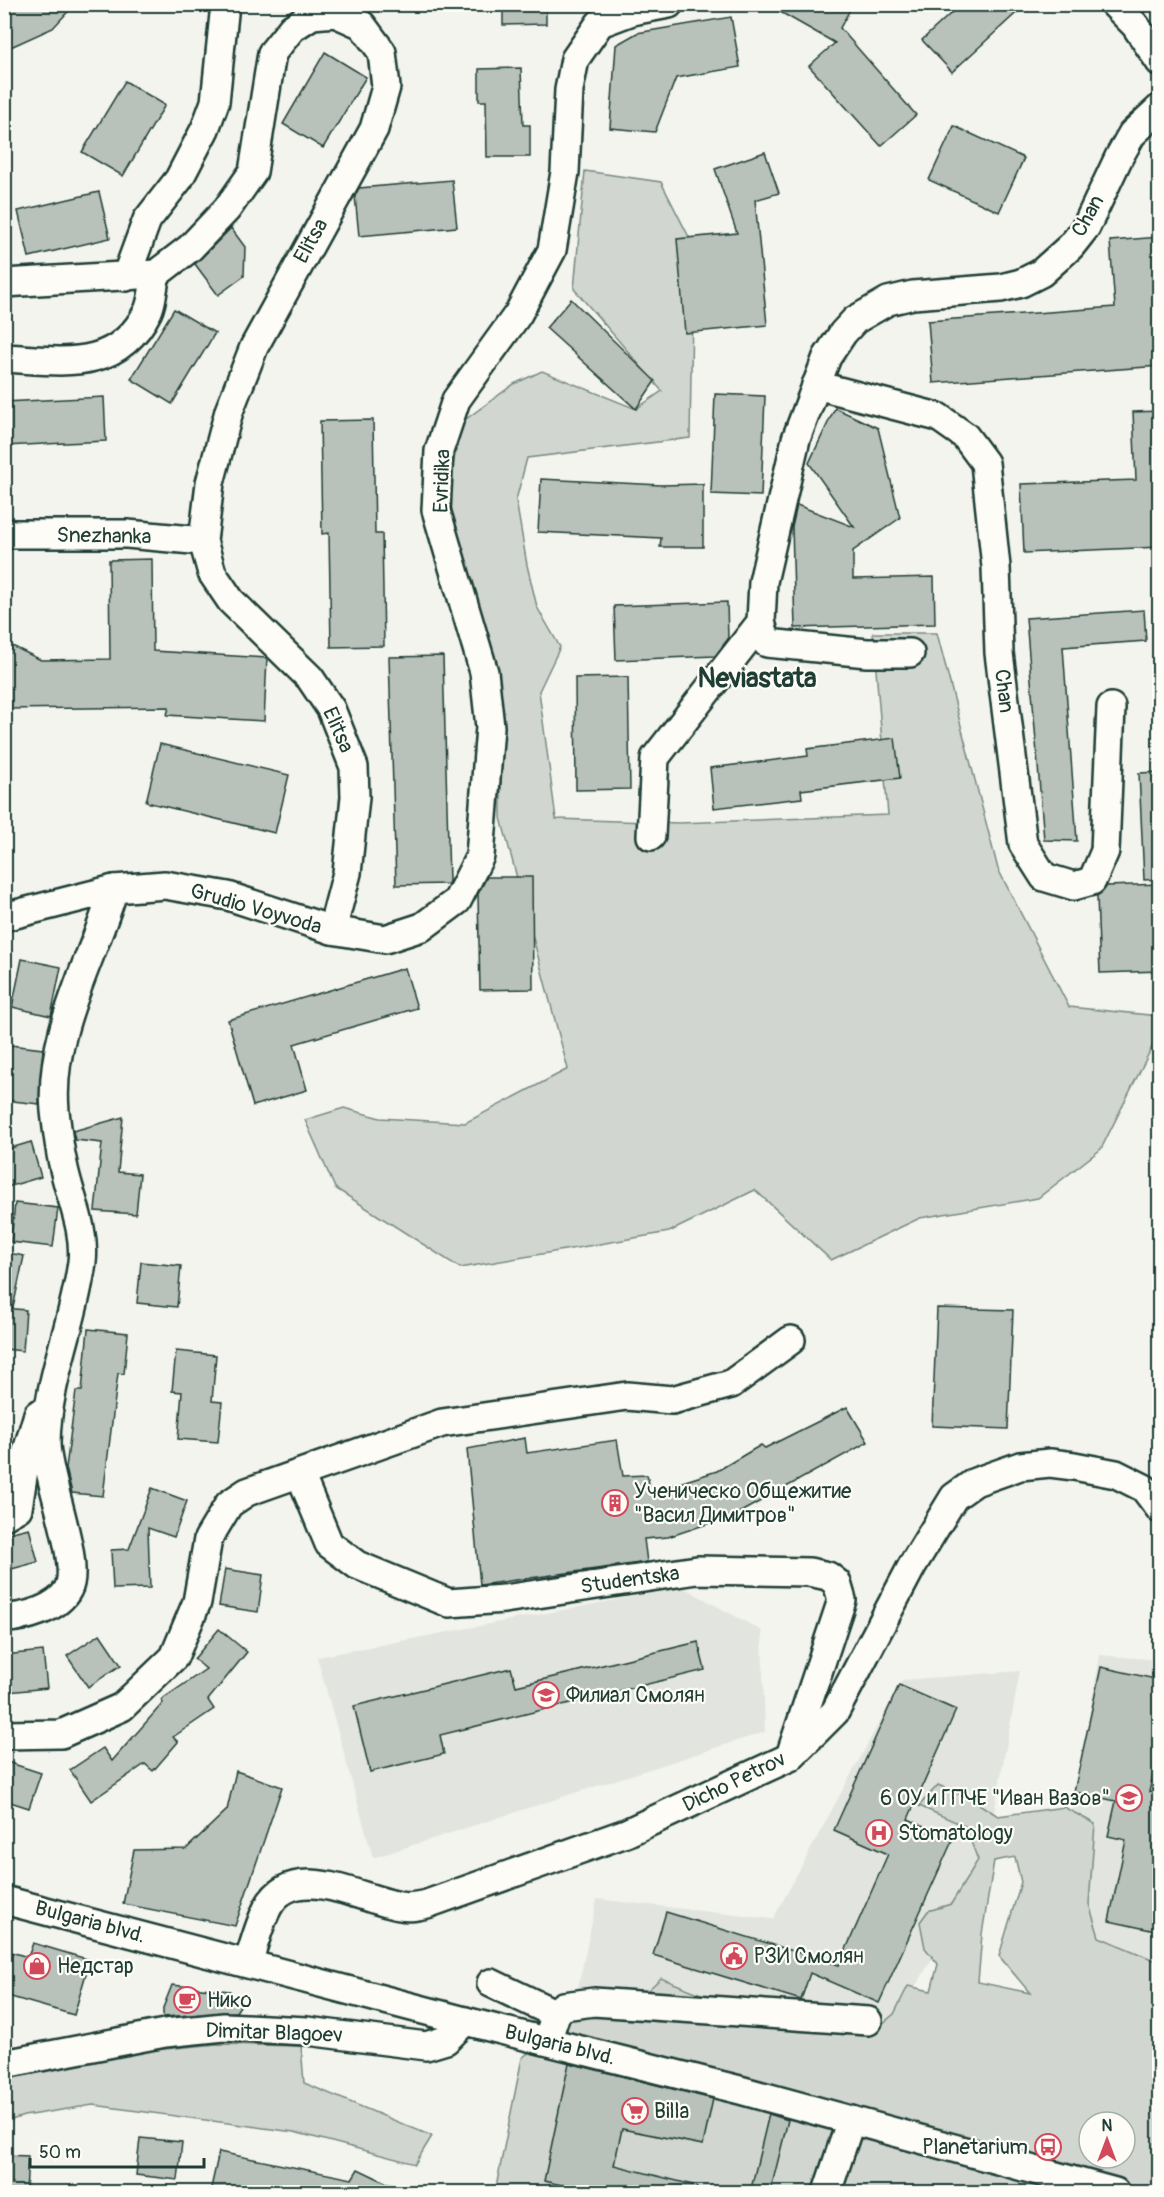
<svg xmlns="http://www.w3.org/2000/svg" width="1164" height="2197" viewBox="0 0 1164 2197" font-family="Pangolin,sans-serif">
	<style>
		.built { fill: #e2e5df }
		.green { fill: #d1d6d1; stroke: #788a82; stroke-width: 1.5; fill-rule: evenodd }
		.building { fill: #b9c1bb; stroke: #1f3d34; stroke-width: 1.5 }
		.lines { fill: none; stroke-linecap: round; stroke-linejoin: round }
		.minor-casing { stroke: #1f3d34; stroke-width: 32 }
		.minor { stroke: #fdfcf7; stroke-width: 27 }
		.labels { text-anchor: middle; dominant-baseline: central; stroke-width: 4.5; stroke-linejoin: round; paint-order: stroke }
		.street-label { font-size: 21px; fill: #1f3d34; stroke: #fdfcf7 }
		.poi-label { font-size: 21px; fill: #1f3d34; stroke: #fdfcf7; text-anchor: start }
		.district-label { font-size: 27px; font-weight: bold; fill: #1f3d34; stroke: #fdfcf7 }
	</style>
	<rect width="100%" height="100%" fill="#f4f4ef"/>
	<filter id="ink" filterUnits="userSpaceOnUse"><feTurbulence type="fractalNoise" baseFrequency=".0167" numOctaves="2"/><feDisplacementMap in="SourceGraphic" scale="12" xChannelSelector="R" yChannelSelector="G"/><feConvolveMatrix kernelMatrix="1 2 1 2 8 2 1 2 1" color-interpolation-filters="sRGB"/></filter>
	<g filter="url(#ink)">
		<!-- built -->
		<g class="built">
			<path d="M683 1587 762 1631 765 1732 373 1858 317 1657Z"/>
			<path d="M1100 1655 1159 1660V1984L1094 1953 1070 1825Z"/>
			<path d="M1020 1671 983 1874 889 2031 573 2009 597 1899 773 1919 902 1680Z"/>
		</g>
		<!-- green -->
		<g class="green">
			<path d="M585 171 661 182 693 245 690 438 527 458 516 500 527 565 537 607 560 647 539 691 556 819 679 823 888 815 873 633H937L998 869 1069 1007 1159 1016V1033L1101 1149 1038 1198 920 1218 831 1260 755 1190 669 1232 460 1268 335 1188 305 1120 344 1108 380 1118 465 1123 568 1069 501 818V688L479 609 452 534 451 475 462 422 514 384 542 371 636 409 662 391 574 289Z"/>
			<path d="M938 1785 971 1799 998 1816 1064 1807 1095 1824 1089 1904 1099 1937 1159 1962V2192H495L522 2058 576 2015 611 2005 640 2020 681 2023 682 2020 670 2003 648 1990 661 1978 711 1998 876 2029 894 2014 908 1986 931 1991 938 1964 925 1948 920 1922 928 1911 951 1904 978 1860 965 1826 919 1806ZM1015 1857 1021 1882 999 1956 1030 1993 978 1982 982 1934 994 1861ZM1089 2122H1125V2158H1089Z"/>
			<path d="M217 2044 301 2046 304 2083 432 2136 415 2164 294 2132 93 2105 24 2116 5 2122V2078L123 2053Z"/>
		</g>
		<!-- building -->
		<g class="building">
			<path d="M4 4H75L53 28 4 50Z"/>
			<path d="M503 4H546V24L503 25Z"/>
			<path d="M766 4H853L840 28 916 115 881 146 809 66 835 43Z"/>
			<path d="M961 4H1026L952 72 922 40Z"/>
			<path d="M731 17 740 67 676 78 655 132 610 128 616 45 637 33Z"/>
			<path d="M325 52 366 77 323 148 283 124Z"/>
			<path d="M521 68 523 125H530V157H487L486 101H479V69Z"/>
			<path d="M125 81 165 105 123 176 82 152Z"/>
			<path d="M954 126 1024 158 999 212 929 180Z"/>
			<path d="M765 152 779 193 755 200 767 325 685 333 677 239 737 233 715 169Z"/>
			<path d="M452 180 457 227 359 236 355 196 359 188Z"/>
			<path d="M99 192 110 238 29 257 18 211Z"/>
			<path d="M231 228 245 247 244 276 218 295 195 264Z"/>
			<path d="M1160 237V366L933 383 928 321 1115 307 1110 241Z"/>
			<path d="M571 299 655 381 636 409 546 328Z"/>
			<path d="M174 309 215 333 172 404 131 379Z"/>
			<path d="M715 394 765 396 761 496 711 494Z"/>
			<path d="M104 397 106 441 4 446V402Z"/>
			<path d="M835 408 878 428 900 518 853 551V579L934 577 935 624 795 628 792 527 797 505 854 527 809 463Z"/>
			<path d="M1160 411V547L1024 553 1021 484 1136 480 1133 412Z"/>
			<path d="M373 420 375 534H382L384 646 331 647 329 533 322 534 320 421Z"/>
			<path d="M541 479 661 485 703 484V547H660L661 538 538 532Z"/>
			<path d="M152 559 153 651 267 658 264 721 167 715 169 707 4 709V642L41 660 110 659 109 560Z"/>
			<path d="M727 602 728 639 715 656 616 660 614 606Z"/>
			<path d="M1144 610 1146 641 1063 647 1077 841 1044 840 1026 618Z"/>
			<path d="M443 656 449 881 448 884 396 885 389 657Z"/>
			<path d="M628 677 630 789 576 790 575 678Z"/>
			<path d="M895 738 900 778 801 790 802 798 714 808 710 768 808 756 807 749Z"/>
			<path d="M160 744 289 775 275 833 146 802Z"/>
			<path d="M1160 772V879L1144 880 1139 773Z"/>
			<path d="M487 877H532L533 989 480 990 478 894Z"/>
			<path d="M1160 884V971L1100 973 1097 896 1107 886Z"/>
			<path d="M22 959 61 967 51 1016 12 1007Z"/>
			<path d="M405 968 417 1008 294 1044 307 1090 253 1106 228 1020Z"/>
			<path d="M10 1045 43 1049 39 1104 4 1100Z"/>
			<path d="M123 1117 118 1172 140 1174 136 1214 95 1211 102 1143 75 1140 73 1131Z"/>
			<path d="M31 1142 41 1177 4 1188V1150Z"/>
			<path d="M15 1203 58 1208 53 1247 11 1242Z"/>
			<path d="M4 1252 24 1256 13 1308H4Z"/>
			<path d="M141 1262 181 1266 177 1307 137 1303Z"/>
			<path d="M4 1308 26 1310 23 1351 4 1349Z"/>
			<path d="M937 1308 1013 1310 1008 1429 932 1426Z"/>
			<path d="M88 1329 128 1333 124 1374 118 1373 103 1496 72 1493 66 1468 76 1391H82Z"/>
			<path d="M176 1351 216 1355 212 1401 222 1402 218 1442 178 1439 182 1392 172 1391Z"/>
			<path d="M847 1407 868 1442 737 1514 668 1537 644 1539 647 1562 480 1585 467 1449 525 1438 527 1453 617 1440 623 1476 647 1475 651 1492 717 1471 761 1445 765 1448Z"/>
			<path d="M152 1488 187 1501 174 1537 148 1528 150 1588 113 1589 111 1550 129 1549Z"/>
			<path d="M29 1528 38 1562 4 1571V1534Z"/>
			<path d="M225 1569 263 1575 258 1612 219 1606Z"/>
			<path d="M219 1629 247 1652 208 1700 214 1709 173 1737 178 1742 153 1771 145 1764 91 1801 70 1770 103 1748 112 1761 163 1703 161 1700 206 1669 194 1659Z"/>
			<path d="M100 1634 121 1665 88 1687 67 1656Z"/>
			<path d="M698 1642 705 1670 440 1735 444 1754 370 1772 354 1706 511 1668 516 1686Z"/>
			<path d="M43 1651 47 1688 8 1692 4 1655Z"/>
			<path d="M1101 1667 1160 1680V1745L1149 1792 1160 1794V1932L1109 1921 1126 1840 1108 1836 1116 1801 1074 1792Z"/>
			<path d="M899 1685 956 1710 908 1819 953 1839 879 2003 810 1973 801 2000 653 1955 666 1912 839 1965 888 1854 834 1830Z"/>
			<path d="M4 1761 41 1773 29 1808 4 1800Z"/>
			<path d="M236 1771 282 1787 235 1926 123 1904 134 1850 186 1849 227 1810Z"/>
			<path d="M33 1943 90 1960 74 2015 4 1995V1950L28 1957Z"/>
			<path d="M172 1985 230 1991 240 2006 236 2012 163 2017V2008Z"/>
			<path d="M569 2063 713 2099 703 2145 622 2129 614 2165 697 2186 696 2193H597L544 2181Z"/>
			<path d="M769 2114 788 2120 770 2193H750Z"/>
			<path d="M140 2138 182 2142 178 2180 136 2175Z"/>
			<path d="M219 2152 352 2179 358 2169 408 2193H232L211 2188Z"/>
			<path d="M4 2155 28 2156 26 2193H4Z"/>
		</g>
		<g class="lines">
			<defs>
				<g id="minor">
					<path d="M1114 4 1135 25 1160 62"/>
					<path d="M126 277 147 220 179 179 205 129 215 102 225 4"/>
					<path d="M4 283 156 274 190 248 227 209 253 172 272 53 292 28 312 15 335 13 362 25 382 52 386 87 374 129 254 347 229 411 210 483 203 541 212 573 231 601 310 678 331 709 354 767 355 797 347 873 332 930"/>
					<path d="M4 358C62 361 117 373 148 311 153 300 153 286 156 274"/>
					<path d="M816 385 938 417 965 436 985 463 996 567 999 653 1023 844 1044 877 1074 886 1092 881 1105 851 1111 707"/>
					<path d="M4 534H127L203 541"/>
					<path d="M761 622 767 643 867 653H910"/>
					<path d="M651 836 655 758 761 622 763 582 796 439 827 357 843 333 855 320 888 301 913 295 1001 288 1021 283 1041 273 1071 246 1086 227 1119 157 1132 134 1160 108"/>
					<path d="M4 917 114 889 165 885 228 896 332 930 385 939 422 927 457 901 480 856 490 727 484 672 436 510 439 451 456 400 518 314 552 250 565 172 569 90 575 59 600 23 632 11 669 4"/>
					<path d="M300 1474 329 1544 357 1565 449 1603 504 1599 697 1570 809 1572 828 1576 837 1583 842 1600 792 1750"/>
					<path d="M4 1516 18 1508 27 1451 38 1414"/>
					<path d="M4 1618C24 1618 58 1609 68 1589 82 1563 46 1478 46 1443 47 1380 74 1324 82 1262 86 1229 69 1196 63 1164 59 1147 57 1128 55 1111 48 1033 92 961 114 889"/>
					<path d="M4 1735 61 1734 122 1707 174 1657 197 1602 208 1539 229 1504 247 1492 442 1423 627 1396 672 1400 731 1384 791 1340"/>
					<path d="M4 1900 465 2021 740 2090 1115 2192"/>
					<path d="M248 1963C254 1945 259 1924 268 1907 294 1859 362 1900 400 1906 409 1908 418 1906 427 1904L626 1833 790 1757 835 1712 912 1566 954 1497 975 1482 1020 1466 1050 1463 1074 1466 1116 1474 1144 1488 1160 1509"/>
					<path d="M491 1983 556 2014"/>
					<path d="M547 2041 556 2014 563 2006 594 2002 868 2021"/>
					<path d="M4 2064 165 2033 224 2027 307 2031 426 2046 446 2040 465 2021"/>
					<path d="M827 2192 851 2120"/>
				</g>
			</defs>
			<!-- minor casing -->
			<use href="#minor" class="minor-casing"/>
			<!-- minor -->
			<use href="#minor" class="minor"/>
		</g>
	</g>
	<!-- icons -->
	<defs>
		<symbol id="building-ring" viewBox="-11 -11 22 22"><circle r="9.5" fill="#fdfcf7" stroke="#d1495b" stroke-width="1.5"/><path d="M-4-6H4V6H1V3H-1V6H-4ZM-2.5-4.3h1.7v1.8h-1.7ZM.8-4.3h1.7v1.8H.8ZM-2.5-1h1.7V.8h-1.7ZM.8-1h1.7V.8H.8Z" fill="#d1495b"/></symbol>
		<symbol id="university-ring" viewBox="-11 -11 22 22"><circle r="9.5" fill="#fdfcf7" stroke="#d1495b" stroke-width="1.5"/><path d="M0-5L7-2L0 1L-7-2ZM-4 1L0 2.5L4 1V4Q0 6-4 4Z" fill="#d1495b"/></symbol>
		<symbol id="school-ring" viewBox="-11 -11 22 22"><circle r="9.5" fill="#fdfcf7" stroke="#d1495b" stroke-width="1.5"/><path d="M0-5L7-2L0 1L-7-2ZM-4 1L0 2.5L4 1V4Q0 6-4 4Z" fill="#d1495b"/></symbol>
		<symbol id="hospital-ring" viewBox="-11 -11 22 22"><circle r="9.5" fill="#fdfcf7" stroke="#d1495b" stroke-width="1.5"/><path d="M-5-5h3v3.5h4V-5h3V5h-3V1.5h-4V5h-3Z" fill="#d1495b"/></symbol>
		<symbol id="civic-ring" viewBox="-11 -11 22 22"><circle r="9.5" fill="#fdfcf7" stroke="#d1495b" stroke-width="1.5"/><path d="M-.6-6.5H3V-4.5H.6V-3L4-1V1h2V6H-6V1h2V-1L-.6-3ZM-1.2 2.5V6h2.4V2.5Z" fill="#d1495b"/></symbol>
		<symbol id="shop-ring" viewBox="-11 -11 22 22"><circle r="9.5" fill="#fdfcf7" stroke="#d1495b" stroke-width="1.5"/><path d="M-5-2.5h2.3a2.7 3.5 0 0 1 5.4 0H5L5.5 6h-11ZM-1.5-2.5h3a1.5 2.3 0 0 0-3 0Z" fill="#d1495b"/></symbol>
		<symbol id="cafe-ring" viewBox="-11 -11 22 22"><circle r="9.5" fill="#fdfcf7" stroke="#d1495b" stroke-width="1.5"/><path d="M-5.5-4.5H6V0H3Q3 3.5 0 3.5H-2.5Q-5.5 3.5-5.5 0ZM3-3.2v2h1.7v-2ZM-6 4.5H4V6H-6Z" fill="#d1495b"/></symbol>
		<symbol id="supermarket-ring" viewBox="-11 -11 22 22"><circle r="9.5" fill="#fdfcf7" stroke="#d1495b" stroke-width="1.5"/><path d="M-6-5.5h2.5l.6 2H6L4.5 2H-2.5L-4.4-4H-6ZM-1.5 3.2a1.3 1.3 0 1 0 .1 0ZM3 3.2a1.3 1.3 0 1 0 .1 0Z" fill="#d1495b"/></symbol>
		<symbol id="bus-ring" viewBox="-11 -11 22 22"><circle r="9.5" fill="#fdfcf7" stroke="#d1495b" stroke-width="1.5"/><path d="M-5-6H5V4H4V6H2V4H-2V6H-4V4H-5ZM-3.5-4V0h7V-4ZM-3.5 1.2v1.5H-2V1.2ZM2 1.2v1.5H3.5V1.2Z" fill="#d1495b"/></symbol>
	</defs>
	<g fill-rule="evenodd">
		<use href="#building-ring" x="600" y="1488" width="30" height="30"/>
		<use href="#university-ring" x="531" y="1680" width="30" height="30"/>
		<use href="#school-ring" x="1114" y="1783" width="30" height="30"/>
		<use href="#hospital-ring" x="864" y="1818" width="30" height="30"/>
		<use href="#civic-ring" x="719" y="1941" width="30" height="30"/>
		<use href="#shop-ring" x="22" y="1951" width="30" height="30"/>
		<use href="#cafe-ring" x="172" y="1985" width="30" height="30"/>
		<use href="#supermarket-ring" x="620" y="2096" width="30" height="30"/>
		<use href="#bus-ring" x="1033" y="2132" width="30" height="30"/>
	</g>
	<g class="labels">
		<!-- street labels -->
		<g class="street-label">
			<text transform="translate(1088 216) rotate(-61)">Chan</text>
			<text transform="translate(311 241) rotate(-61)">Elitsa</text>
			<text transform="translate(442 481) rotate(-88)">Evridika</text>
			<text transform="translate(104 536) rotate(1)">Snezhanka</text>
			<text transform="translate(1004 691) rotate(83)">Chan</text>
			<text transform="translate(338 730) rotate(66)">Elitsa</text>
			<text transform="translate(256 909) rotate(16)">Grudio Voyvoda</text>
			<text transform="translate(630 1580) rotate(-8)">Studentska</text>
			<text transform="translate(734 1782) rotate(-26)">Dicho Petrov</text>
			<text transform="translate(90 1922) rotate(15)">Bulgaria blvd.</text>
			<text transform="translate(274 2033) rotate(2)">Dimitar Blagoev</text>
			<text transform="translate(560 2045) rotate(14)">Bulgaria blvd.</text>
		</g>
		<!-- poi labels -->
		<g class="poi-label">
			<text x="634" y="1491">Ученическо Общежитие<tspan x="634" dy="24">"Васил Димитров"</tspan></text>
			<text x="566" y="1695">Филиал Смолян</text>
			<text x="1110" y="1798" text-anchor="end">6 ОУ и ГПЧЕ "Иван Вазов"</text>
			<text x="898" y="1833">Stomatology</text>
			<text x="754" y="1956">РЗИ Смолян</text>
			<text x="57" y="1966">Недстар</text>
			<text x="207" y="2000">Нико</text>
			<text x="654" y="2111">Billa</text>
			<text x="1028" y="2147" text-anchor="end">Planetarium</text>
		</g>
		<!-- district labels -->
		<g class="district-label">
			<text x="757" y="678">Neviastata</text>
		</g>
	</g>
	<!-- margin -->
	<rect width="1164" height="2197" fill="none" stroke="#fdfcf7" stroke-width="24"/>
	<rect x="12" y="12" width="1140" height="2173" fill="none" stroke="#1f3d34" stroke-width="2" filter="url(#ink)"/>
	<!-- north arrow -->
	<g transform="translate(1107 2140)"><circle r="28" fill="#fdfcf7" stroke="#a4b0a9" stroke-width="1.5"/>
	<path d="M0-4.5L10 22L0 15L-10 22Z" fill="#d1495b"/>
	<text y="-9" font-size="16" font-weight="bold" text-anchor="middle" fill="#1f3d34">N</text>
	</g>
	<!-- scale -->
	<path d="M30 2158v9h174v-9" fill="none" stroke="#1f3d34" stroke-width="3"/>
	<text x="39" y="2158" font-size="18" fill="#1f3d34" stroke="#fdfcf7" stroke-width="4.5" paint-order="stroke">50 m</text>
</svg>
